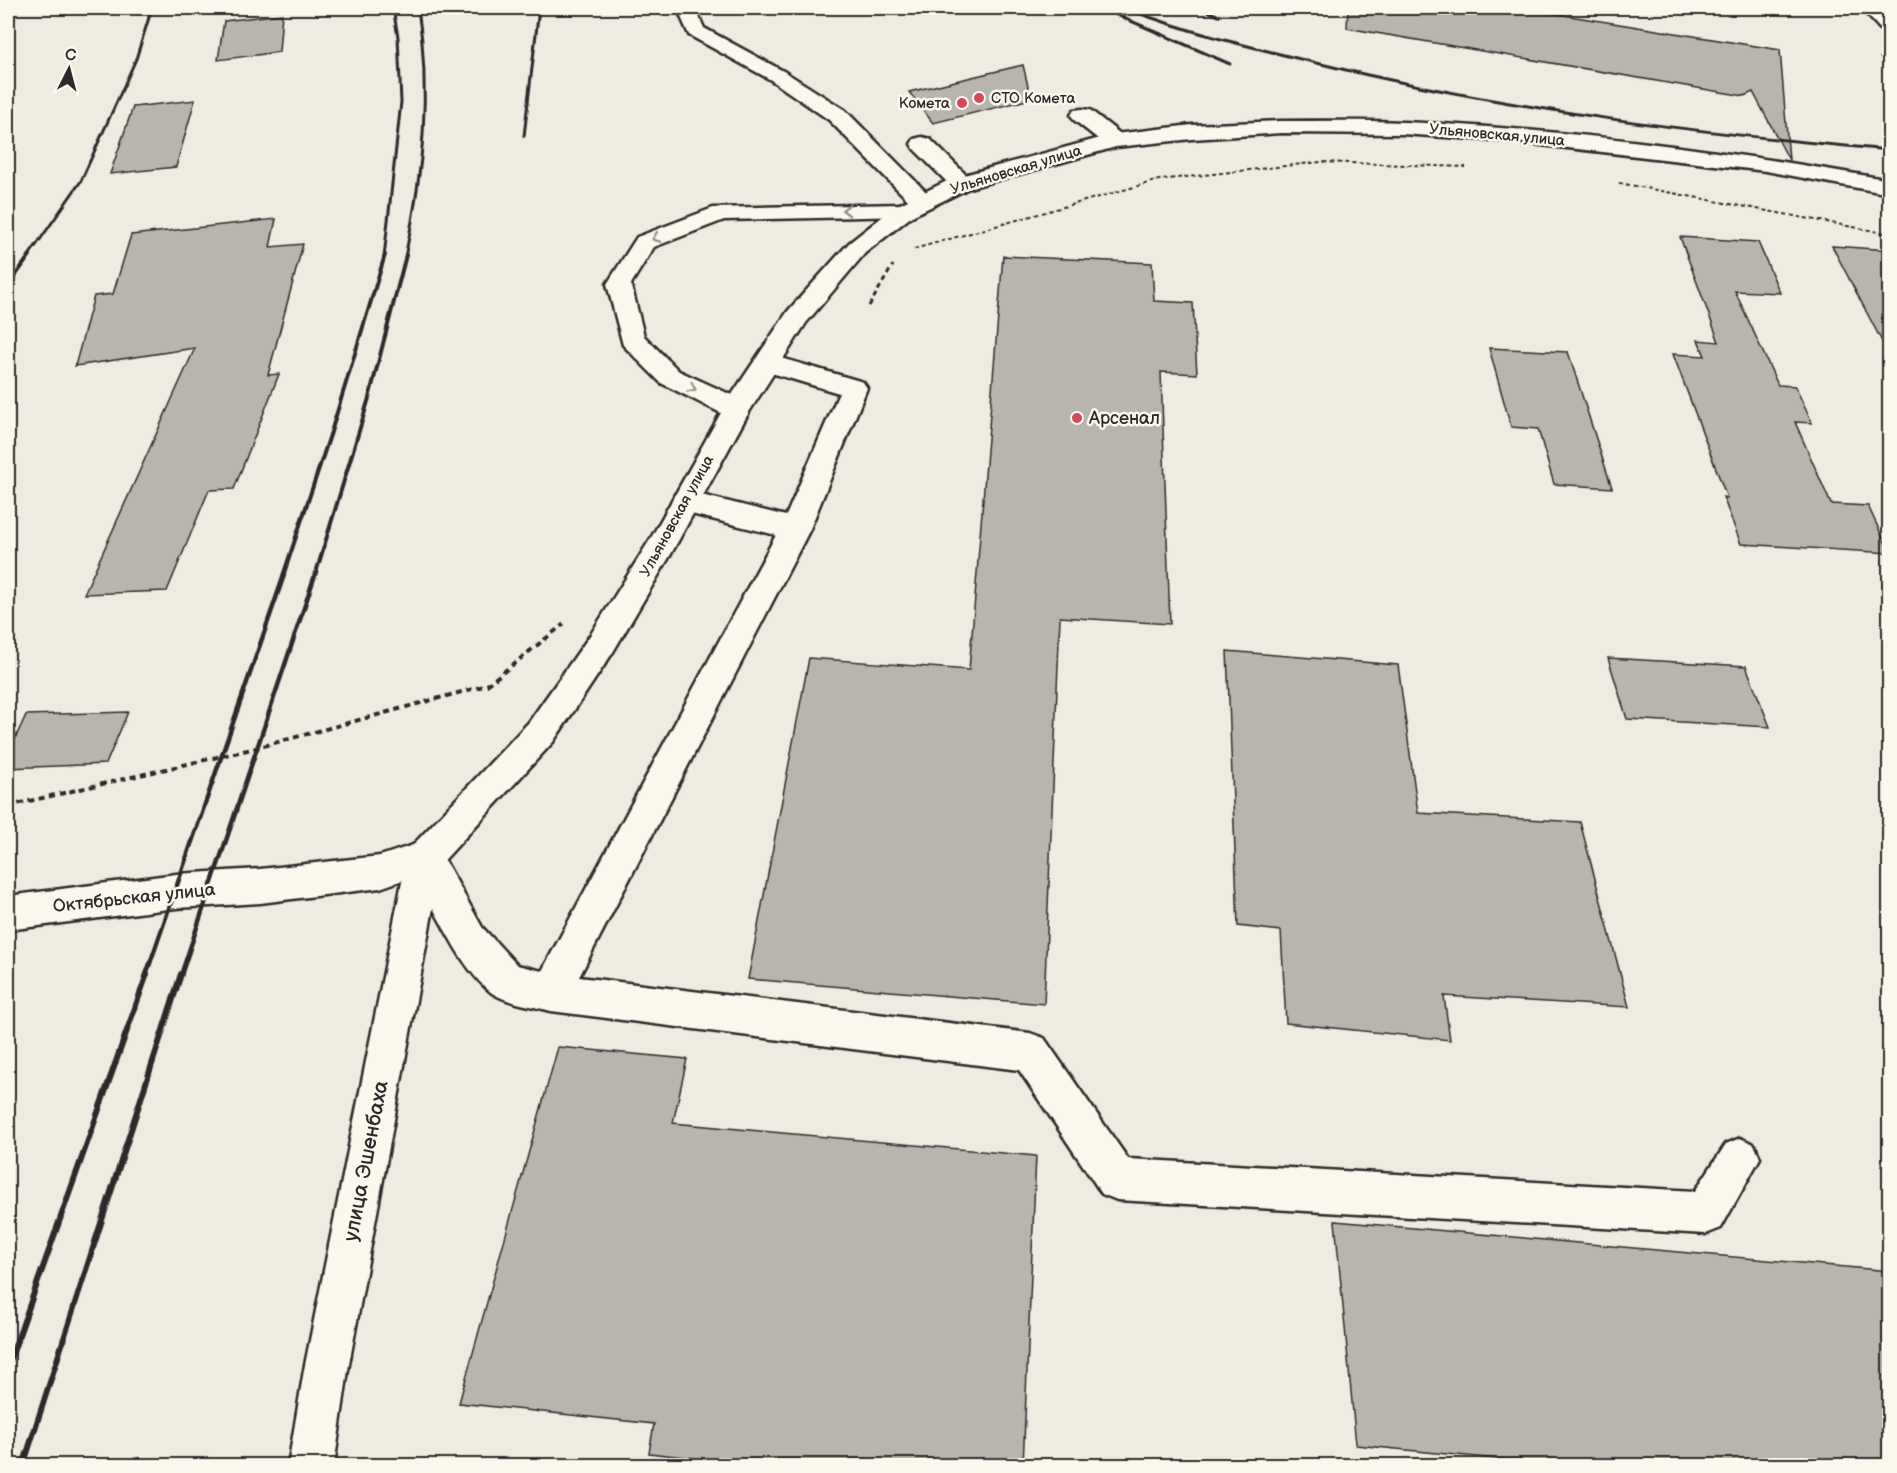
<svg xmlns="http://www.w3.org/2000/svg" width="1897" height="1473" viewBox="0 0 1897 1473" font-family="'Balsamiq Sans',sans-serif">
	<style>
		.building { fill: #b8b5ae; stroke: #2b2b2b; stroke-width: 1.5 }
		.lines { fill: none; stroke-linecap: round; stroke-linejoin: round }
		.minor-casing { stroke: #2b2b2b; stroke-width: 5 }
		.major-casing { stroke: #2b2b2b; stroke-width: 5 }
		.path-far2 { stroke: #2b2b2b; stroke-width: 2; stroke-dasharray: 4 3; stroke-linecap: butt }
		.path-far1 { stroke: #2b2b2b; stroke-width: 3; stroke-dasharray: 5 4; stroke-linecap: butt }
		.path { stroke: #2b2b2b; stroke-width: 4; stroke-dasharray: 6 4.5; stroke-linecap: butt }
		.minor { fill: #fbf7ec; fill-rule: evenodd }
		.major { fill: #fbf7ec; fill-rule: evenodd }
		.rail-far3 { stroke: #2b2b2b; stroke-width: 3 }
		.rail-far2 { stroke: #2b2b2b; stroke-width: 4 }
		.rail-far1 { stroke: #2b2b2b; stroke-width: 4.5 }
		.rail { stroke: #2b2b2b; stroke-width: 6 }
		.oneway { stroke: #93918c }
		.poi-dot { fill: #d1495b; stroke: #fbf7ec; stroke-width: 2 }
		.labels { text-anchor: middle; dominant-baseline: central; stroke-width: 5; stroke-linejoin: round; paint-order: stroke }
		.far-poi-label { font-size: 15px; fill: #2b2b2b; stroke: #fbf7ec; text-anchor: start }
		.far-street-label { font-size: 15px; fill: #2b2b2b; stroke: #fbf7ec }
		.poi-label { font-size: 18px; fill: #2b2b2b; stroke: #fbf7ec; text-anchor: start }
		.street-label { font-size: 18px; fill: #2b2b2b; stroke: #fbf7ec }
		.near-street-label { font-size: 21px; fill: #2b2b2b; stroke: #fbf7ec }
	</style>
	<rect width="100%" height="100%" fill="#eeebe0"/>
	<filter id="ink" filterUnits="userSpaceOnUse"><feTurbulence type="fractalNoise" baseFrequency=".0167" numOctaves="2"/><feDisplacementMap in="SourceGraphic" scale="12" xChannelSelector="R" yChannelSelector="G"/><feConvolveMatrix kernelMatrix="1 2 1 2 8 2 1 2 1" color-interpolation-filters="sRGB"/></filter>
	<g filter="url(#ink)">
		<!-- building -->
		<g class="building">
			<path d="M1348 8H1520L1780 50 1789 160 1753 92 1744 96 1347 28Z"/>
			<path d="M282 14 279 52 218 60 224 21Z"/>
			<path d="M1023 65 1031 99 933 123 909 92Z"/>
			<path d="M195 100 176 167 110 174 133 107Z"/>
			<path d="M276 219 270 247 303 244 268 375 279 374 234 489 209 490 167 591 84 594 195 348 75 366 94 296 113 294 131 235Z"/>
			<path d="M1680 237 1758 242 1780 293 1735 291 1778 385 1795 386 1812 423 1795 422 1831 504 1868 506 1890 553 1741 544 1723 497 1727 498 1673 354 1705 356 1698 340 1719 342Z"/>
			<path d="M1832 246 1890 250V357Z"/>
			<path d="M1003 256 1152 263 1154 301 1193 303 1197 374 1161 372 1170 624 1060 617 1044 1004 748 979 809 658 969 670Z"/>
			<path d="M1489 348 1568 352 1612 488 1554 484 1538 429 1511 427Z"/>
			<path d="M1227 651 1398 665 1418 813 1580 822 1629 1007 1444 996 1450 1040 1286 1023 1281 931 1238 926Z"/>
			<path d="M1608 658 1746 666 1770 727 1627 719Z"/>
			<path d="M128 712 106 764 8 768V754L26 715Z"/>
			<path d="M558 1047 687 1059 673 1123 1036 1156 1023 1466H764L649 1453 654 1424 459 1403Z"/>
			<path d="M1335 1221 1890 1271V1466H1567L1356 1445Z"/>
		</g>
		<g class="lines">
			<defs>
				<g id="minor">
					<path d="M677 8H695L704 28 785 72 845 110 930 196 933 201 930 206H914L829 120 771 80 689 35Z"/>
					<path d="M1082 109 1090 110 1123 136 1126 141 1123 146H1107L1074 120 1071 115 1074 110Z"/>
					<path d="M922 137 930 139 969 178 972 183 969 188H953L914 149 911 144 914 139Z"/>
					<path d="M904 204 912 206 916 211 912 216 724 220 654 247 631 284 644 336 679 371 747 402 750 409 747 416 737 418 727 416 661 383 623 345 607 284 637 237 713 208Z"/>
					<path d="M767 354 863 382 867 388 810 529 579 977 1030 1033 1044 1038 1128 1159 1695 1191 1726 1144 1740 1138 1754 1144 1760 1158 1721 1228 1706 1234 1117 1200 1102 1194 1019 1070 551 1011C534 1006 507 1003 492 993 467 974 448 935 433 908L348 1370 334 1466H288L304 1370 407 857 413 846 425 841 437 846 482 927 517 965 542 971 776 535 675 510 671 502 675 494 685 491 786 516 839 393 758 369 754 363 758 357Z"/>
				</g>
				<g id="major">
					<path d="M1861 8H1881L1890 16V34L1883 32Z"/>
					<path d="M1281 121C1322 121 1363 120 1403 122 1566 129 1729 151 1890 180V194L1766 171 1516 142 1402 134 1281 133 1192 139 1116 147 969 188 912 216 865 253 806 323 749 412 671 554 613 652 553 742 437 868 380 888 260 903 176 908 8 930V896L176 874 260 869 380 856 413 845 529 722 591 634 651 538 727 402 788 311 849 243 896 206 953 178 1115 134 1192 125Z"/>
				</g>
			</defs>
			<!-- minor casing -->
			<use href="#minor" class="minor-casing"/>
			<!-- major casing -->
			<use href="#major" class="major-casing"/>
			<!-- path-far2 -->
			<g class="path-far2">
				<path d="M1880 57 1890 68"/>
				<path d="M1619 183 1890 234"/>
				<path d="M914 249 1159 180 1321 162 1466 167"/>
			</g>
			<!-- path-far1 -->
			<path class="path-far1" d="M869 306 893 265"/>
			<!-- path -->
			<path class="path" d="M8 806 256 748 487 685 564 624"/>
			<!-- minor -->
			<use href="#minor" class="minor"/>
			<!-- major -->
			<use href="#major" class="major"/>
			<!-- rail-far3 -->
			<g class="rail-far3">
				<path d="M1101 8 1230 64"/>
				<path d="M1125 8C1189 33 1255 48 1321 64 1508 110 1698 133 1890 150"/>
				<path d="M1200 8 1219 16"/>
				<path d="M524 136 539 8"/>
				<path d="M28 257 81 181 136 59 152 8"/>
				<path d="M384 257 401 102 398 37 393 8"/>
				<path d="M405 257C423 171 431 95 418 8"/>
			</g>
			<!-- rail-far2 -->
			<g class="rail-far2">
				<path d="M8 286 30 255"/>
				<path d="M283 576 331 432 385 255"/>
				<path d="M315 576 369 398 406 255"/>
			</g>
			<!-- rail-far1 -->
			<g class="rail-far1">
				<path d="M146 975 284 575"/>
				<path d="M181 975 315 575"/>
			</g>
			<!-- rail -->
			<g class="rail">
				<path d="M8 1366 147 974"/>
				<path d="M23 1466 181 974"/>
			</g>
		</g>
		<!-- one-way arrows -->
		<defs><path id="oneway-chevron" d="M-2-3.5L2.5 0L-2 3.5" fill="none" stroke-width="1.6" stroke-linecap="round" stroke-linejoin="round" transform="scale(1.5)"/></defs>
		<g class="oneway">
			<use href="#oneway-chevron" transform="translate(846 210) rotate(179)"/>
			<use href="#oneway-chevron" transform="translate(656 238) rotate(159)"/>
			<use href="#oneway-chevron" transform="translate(692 388) rotate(25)"/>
		</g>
	</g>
	<!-- markers -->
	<g class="poi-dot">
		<circle cx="979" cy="98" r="6"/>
		<circle cx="962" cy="103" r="6"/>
		<circle cx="1077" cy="418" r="6"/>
	</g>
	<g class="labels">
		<!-- far-poi labels -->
		<g class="far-poi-label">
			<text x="991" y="98">СТО Комета</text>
			<text x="950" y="103" text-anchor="end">Комета</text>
		</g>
		<!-- far-street labels -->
		<g class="far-street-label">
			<text transform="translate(1497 135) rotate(5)">Ульяновская улица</text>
			<text transform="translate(1016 170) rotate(-17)">Ульяновская улица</text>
			<text transform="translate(677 516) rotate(-61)">Ульяновская улица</text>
		</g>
		<!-- poi labels -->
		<g class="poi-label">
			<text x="1089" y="418">Арсенал</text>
		</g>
		<!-- street labels -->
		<g class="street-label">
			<text transform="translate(134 898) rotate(-6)">Октябрьская улица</text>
		</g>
		<!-- near-street labels -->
		<g class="near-street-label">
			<text transform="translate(366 1161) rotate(-79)">улица Эшенбаха</text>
		</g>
	</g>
	<!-- margin -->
	<rect width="1897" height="1473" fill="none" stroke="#fbf7ec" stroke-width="30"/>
	<rect x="15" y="15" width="1867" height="1443" fill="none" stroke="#2b2b2b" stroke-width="2" filter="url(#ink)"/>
	<!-- north arrow -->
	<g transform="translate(69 69) rotate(6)" stroke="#fbf7ec" stroke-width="4.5" paint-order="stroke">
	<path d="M0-4.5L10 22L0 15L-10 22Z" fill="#2b2b2b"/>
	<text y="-9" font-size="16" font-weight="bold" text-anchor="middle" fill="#2b2b2b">С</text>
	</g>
</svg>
